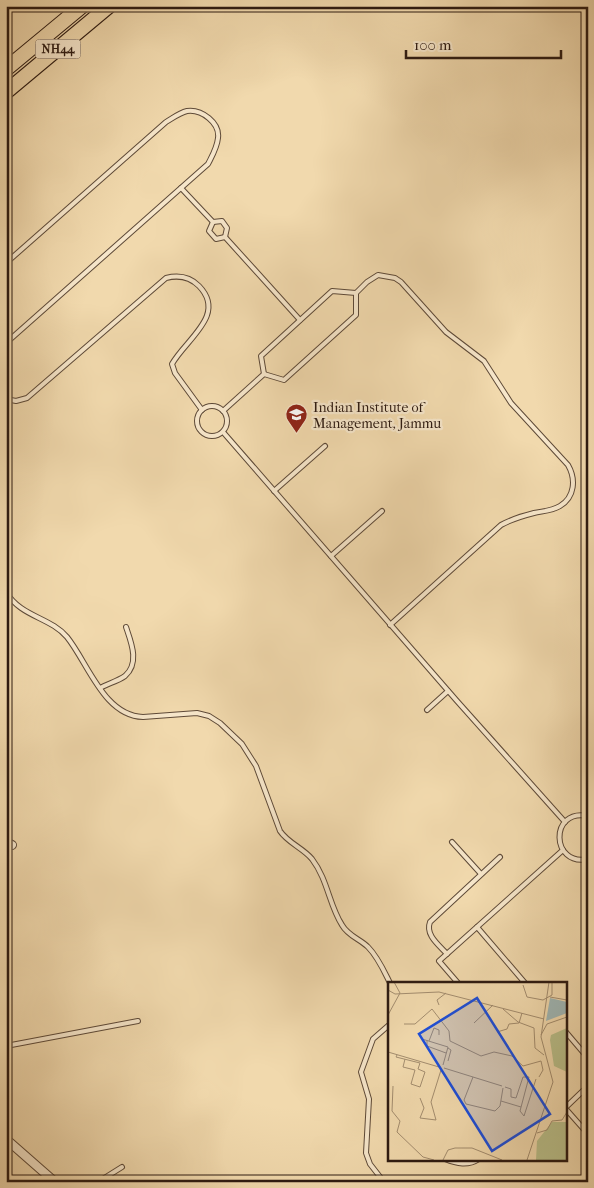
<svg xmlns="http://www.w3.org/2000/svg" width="594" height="1188" viewBox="0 0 594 1188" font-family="'IM FELL French Canon',serif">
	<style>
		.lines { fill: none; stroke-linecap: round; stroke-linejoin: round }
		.service-casing { stroke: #5e4a38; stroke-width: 6 }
		.minor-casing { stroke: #5e4a38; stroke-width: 10 }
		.trunk-casing { stroke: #2d1a11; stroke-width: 16 }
		.service { stroke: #f6e6ca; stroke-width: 4 }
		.minor { stroke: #f6e6ca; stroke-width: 8 }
		.trunk { stroke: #f1d9ad; stroke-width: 14 }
		.labels { text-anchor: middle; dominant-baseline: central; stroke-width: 4.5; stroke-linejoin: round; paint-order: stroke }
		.shield { fill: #f6e6ca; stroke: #695748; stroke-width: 1 }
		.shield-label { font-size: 12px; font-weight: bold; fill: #2d1a11 }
		.poi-label { font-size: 14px; fill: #2d1a11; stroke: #f6e6ca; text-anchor: start }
		.inset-road { fill: none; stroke: #a38d6f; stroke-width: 1 }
		.view { fill: #1d4ed8; fill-opacity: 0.15; stroke: #1d4ed8; stroke-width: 2.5 }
		.inset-edge { fill: none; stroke: #2d1a11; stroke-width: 2.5 }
	</style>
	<rect width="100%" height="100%" fill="#f1d9ad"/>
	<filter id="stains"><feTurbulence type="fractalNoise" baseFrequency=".004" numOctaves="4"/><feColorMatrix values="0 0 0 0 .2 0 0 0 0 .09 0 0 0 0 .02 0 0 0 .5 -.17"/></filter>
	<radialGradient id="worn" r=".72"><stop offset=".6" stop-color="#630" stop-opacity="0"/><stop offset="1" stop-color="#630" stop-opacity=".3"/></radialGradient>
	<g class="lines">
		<defs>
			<g id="service">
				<path d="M181 188 213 222"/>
				<path d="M213 222 209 231 216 239 225 237"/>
				<path d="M213 222 222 221 227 228 225 237"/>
				<path d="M225 237 300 320"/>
				<path d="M6 263 166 122C173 118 179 113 187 111 202 109 220 123 218 138 217 148 212 156 208 164L6 343"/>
				<path d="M264 374 284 380 356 315V293L367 282 378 275 395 278 401 282 446 332 484 361 511 403 568 465C576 479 575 497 560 506 552 511 543 511 534 513 522 516 512 519 501 525L390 625"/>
				<path d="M264 374 261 356 332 291 356 293"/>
				<path d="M6 399 16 401 27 398 166 278C178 275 190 277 199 286 227 315 186 339 172 364L175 373 202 410"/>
				<circle cx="212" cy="421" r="15"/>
				<path d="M223 411 264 374"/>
				<path d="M223 432 457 701 565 822"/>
				<path d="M274 491 325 446"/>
				<path d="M331 556 382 511"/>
				<path d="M6 592C21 617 50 617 67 637 88 663 104 716 143 717L197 713 209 716 220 723 242 744 256 766 280 831C288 843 303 848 312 859 328 880 329 905 342 925 348 936 360 939 368 947 378 957 384 971 390 983"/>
				<path d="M100 688C107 684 118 681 125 676 140 663 131 642 126 627"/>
				<path d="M427 710 448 691"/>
				<path d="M588 816C549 808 551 867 588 859"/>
				<path d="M452 842 481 874"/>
				<path d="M477 927 525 983"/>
				<path d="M447 954C439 945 425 935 430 922L500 857"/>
				<path d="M458 983 439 961 563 850"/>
				<path d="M565 1031 588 1058"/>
				<path d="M6 1046 138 1021"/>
				<path d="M588 1086 565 1108 588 1134"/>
				<path d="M445 1159C457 1164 468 1166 479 1159"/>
				<path d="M98 1182 122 1167"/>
				<path d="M384 1182 370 1164 366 1153 369 1099 361 1072 373 1039 389 1025"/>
			</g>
			<g id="minor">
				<path d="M6 842 12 845"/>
				<path d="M6 1139 55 1182"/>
			</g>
			<g id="trunk">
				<path d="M6 69 82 6"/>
				<path d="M6 92 109 6"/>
			</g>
		</defs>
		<!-- service casing -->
		<use href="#service" class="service-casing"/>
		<!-- minor casing -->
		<use href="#minor" class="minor-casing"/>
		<!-- trunk casing -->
		<use href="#trunk" class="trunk-casing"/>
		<!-- service -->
		<use href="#service" class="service"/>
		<!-- minor -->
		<use href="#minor" class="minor"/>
		<!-- trunk -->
		<use href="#trunk" class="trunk"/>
	</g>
	<!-- icons -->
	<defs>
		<symbol id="university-pin" viewBox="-11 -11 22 30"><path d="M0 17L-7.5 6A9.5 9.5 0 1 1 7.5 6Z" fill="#8f2418" stroke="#f6e6ca"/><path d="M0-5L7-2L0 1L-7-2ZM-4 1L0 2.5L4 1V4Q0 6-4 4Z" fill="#fff"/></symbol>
	</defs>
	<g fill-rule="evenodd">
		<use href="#university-pin" x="284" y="402" width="25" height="34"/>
	</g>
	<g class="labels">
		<!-- shield labels -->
		<rect class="shield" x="35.5" y="39.5" width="45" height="19" rx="4"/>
		<g class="shield-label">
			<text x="58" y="49">NH44</text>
		</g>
		<!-- poi labels -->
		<g class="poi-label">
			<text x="313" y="407">Indian Institute of<tspan x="313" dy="16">Management, Jammu</tspan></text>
		</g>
	</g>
	<!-- overview -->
	<g transform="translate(388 982)">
		<rect width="179" height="179" fill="#f1d9ad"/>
		<path d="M179 46V90L166 84 162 58 163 53ZM164 140H179V178H148L149 159Z" fill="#b9bf8a"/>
		<path d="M162 16 179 20V31L158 39Z" fill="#9fb7b5"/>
		<path class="inset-road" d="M135 3 139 15 155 18 164 13V0M0 8 7 12 51 10 156 37M162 15 179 18M51 23 49 18 58 11M115 27 130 40 146 46 147 66 156 73M0 33 12 11 6 0M86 41 105 23M16 42H27L44 27 61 49 62 59 93 74 106 70 124 74 135 84 153 79 155 88 151 95M109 50 119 47 121 42 131 41 134 31M153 53 159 42 179 35M34 57 60 65 55 83M39 58V64L58 71M41 59 46 46 51 48V53M60 66 63 68 60 79M0 70 51 85M9 73 8 75 32 81 30 87 37 90 32 105 23 102 27 88 15 85 17 77M56 86 114 104M85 95 76 118 78 122 107 129 112 124 115 106M5 104 4 129 12 139 9 150 35 175 46 178M117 105 123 107V115L128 116 135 95H141L132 129 136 134 148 97M32 116 36 126 32 136 48 138 43 120 53 88M113 119 133 125M149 151 159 148 164 139 174 138 179 130M55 178 60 168 67 166H84L114 178M139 178 165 100 153 55 161 0"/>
		<path class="view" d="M89 16 162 132 104 169 31 52Z"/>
		<rect width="179" height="179" class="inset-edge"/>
	</g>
	<!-- margin -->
	<rect width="594" height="1188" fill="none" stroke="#f1d9ad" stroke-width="25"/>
	<rect x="8" y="8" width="579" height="1173" fill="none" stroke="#2d1a11" stroke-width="2.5"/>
	<rect x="12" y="12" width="569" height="1163" fill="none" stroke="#2d1a11"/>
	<!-- scale -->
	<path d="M406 50v8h155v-8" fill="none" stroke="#2d1a11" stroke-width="2.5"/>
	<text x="414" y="50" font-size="15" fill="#2d1a11" stroke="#f6e6ca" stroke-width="4" paint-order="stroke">100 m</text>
	<rect width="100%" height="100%" filter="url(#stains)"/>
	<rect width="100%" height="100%" fill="url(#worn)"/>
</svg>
